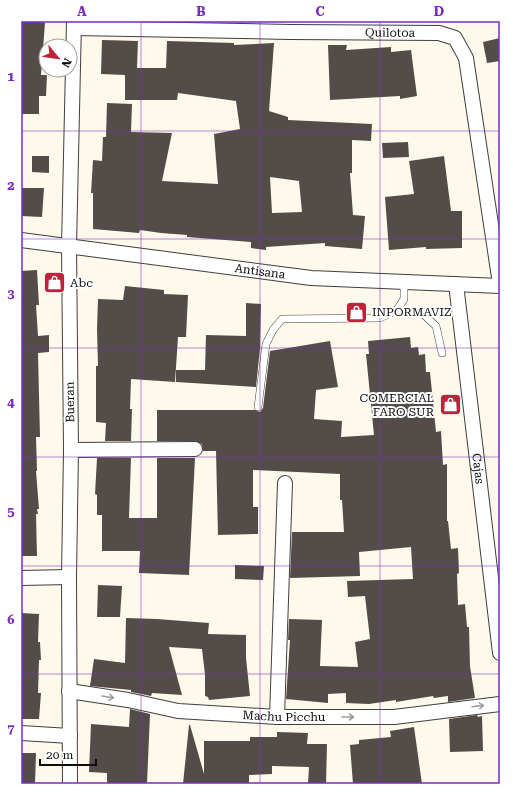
<svg xmlns="http://www.w3.org/2000/svg" width="521" height="805" viewBox="0 0 521 805" font-family="'Roboto Serif',serif">
	<style>
		.building { fill: #544c48; fill-rule: evenodd }
		.lines { fill: none; stroke-linecap: round; stroke-linejoin: round }
		.lane-casing { stroke: #3f3f3f; stroke-width: 8 }
		.street-casing { stroke: #3f3f3f; stroke-width: 16 }
		.lane { stroke: #fff; stroke-width: 7 }
		.street { stroke: #fff; stroke-width: 14 }
		.oneway { stroke: #9e9e9e }
		.grid { fill: none; stroke: #7b2cbf; stroke-width: 1; stroke-opacity: 0.55 }
		.labels { text-anchor: middle; dominant-baseline: central; stroke-width: 4; stroke-linejoin: round; paint-order: stroke }
		.street-label { font-size: 12px; fill: #0c0c0c; stroke: #fff }
		.poi-label { font-size: 12px; fill: #0c0c0c; stroke: #fff; text-anchor: start }
		.neatline { fill: none; stroke: #7b2cbf; stroke-width: 1.5 }
		.grid-label { font-size: 13px; text-anchor: middle; font-weight: bold; fill: #7b2cbf }
	</style>
	<rect width="100%" height="100%" fill="#fff9eb"/>
	<!-- building -->
	<g class="building">
		<path d="M21 21H44V23H45L41 75H47L46 96H39V114H21Z"/>
		<path d="M500 38V61L487 63 483 42Z"/>
		<path d="M102 40 138 41 137 68H166L167 41 234 43V45L274 43 269 111 288 117V120L372 124 371 141 352 140V173H350L353 215 365 216 362 249 325 246V243L266 247V250L251 248V242L187 237V235L161 233 140 230 139 233 93 229V193H91L93 160 102 161 103 137H106L107 103 132 104 131 132 172 133 162 181 218 184 214 134 240 129 236 101 178 93 177 100H125V75L101 74ZM270 177 299 181 302 212 272 213Z"/>
		<path d="M328 45H347L346 50 391 47V52L411 50 417 96 400 99V96L330 100Z"/>
		<path d="M408 142 409 157 383 158 382 143Z"/>
		<path d="M32 156H49V173L32 172Z"/>
		<path d="M444 156 451 211H462V248L426 249V247L389 250 385 197 414 194 409 161Z"/>
		<path d="M21 188H44L42 217 21 216Z"/>
		<path d="M37 270 39 305H36L38 336 49 335V352L38 353 40 437H36L37 471H36L39 509H37L38 514H36L37 556H21V271Z"/>
		<path d="M125 286 164 290V294L188 295 186 337H178L175 382 131 379 130 409H132L131 441H105L106 423 96 422V366H98L97 329 98 299 123 300Z"/>
		<path d="M246 303 261 304 260 348 256 387 176 382V370H205L206 335 246 336Z"/>
		<path d="M410 337 411 348 418 347 419 355 425 354 426 372H430L436 432 441 431 443 465 447 464V521H448L451 549 458 548 459 573 457 574 458 605 465 604 467 627H469L470 666 475 698 448 702V696L434 698 433 696 396 702V700L369 704 346 703V693L328 694V703L286 699 290 640H288L289 619 322 620 320 666 358 667 355 642 370 639 365 596 348 597 347 581 413 579 411 547 359 552 360 576 290 578 292 532H344L342 500H340V474L253 470V507H258V534L218 535 216 451H203L202 444 195 441H157V410H255L260 412 263 408 270 351 330 341 338 387 316 390 314 419 342 421 341 437 374 435 366 354H369L368 341Z"/>
		<path d="M97 458H131L129 518H157V458H195L189 575 139 573 140 551H102V515H97V495L95 494Z"/>
		<path d="M235 565 264 566 263 580 235 579Z"/>
		<path d="M98 585 122 586 120 617H97Z"/>
		<path d="M21 613 39 614 38 642H40L41 660H39L38 693H41L39 719H21Z"/>
		<path d="M126 618 157 619 209 623 208 634 246 635V658L250 696 209 700 208 697 205 696V675L202 649 169 647 182 695 152 693 151 696 131 692V690L90 686 94 659 125 663Z"/>
		<path d="M130 709 150 714 147 784H107V773L89 772 91 724 129 727Z"/>
		<path d="M477 715 478 717 482 716 483 751 450 752 449 719Z"/>
		<path d="M189 725H190L204 774V741H250V737H277V732L308 733 307 744H327L326 784H308L309 767 272 766V774L249 775V784H183Z"/>
		<path d="M414 727 422 784H353L350 745 359 744V740L391 737 390 731Z"/>
		<path d="M21 753H36L35 784H21Z"/>
	</g>
	<g class="lines">
		<defs>
			<g id="lane">
				<path d="M397 310 423 314 436 326 442 353"/>
				<path d="M258 407 266 344 273 330 282 319 380 318 397 310 404 299V282"/>
			</g>
			<g id="street">
				<path id="s1" d="M74 28 290 32 439 33 455 38 466 58 500 284"/>
				<path id="s2" d="M21 240 311 278 500 286"/>
				<path id="s3" d="M456 284 500 653"/>
				<path d="M71 450 195 449"/>
				<path d="M21 578 69 577"/>
				<path id="s4" d="M69 691 128 700 178 711 277 717H394L500 704"/>
				<path d="M277 717 285 483"/>
				<path d="M21 733 70 736"/>
				<path d="M70 784 69 577 71 450 69 246 74 21"/>
			</g>
		</defs>
		<!-- lane casing -->
		<use href="#lane" class="lane-casing"/>
		<!-- street casing -->
		<use href="#street" class="street-casing"/>
		<!-- lane -->
		<use href="#lane" class="lane"/>
		<!-- street -->
		<use href="#street" class="street"/>
	</g>
	<!-- one-way arrows -->
	<defs><path id="oneway-shaft" d="M-6 0H5M1.5-3L5.5 0L1.5 3" fill="none" stroke-width="1.6" stroke-linecap="round" stroke-linejoin="round"/></defs>
	<g class="oneway">
		<use href="#oneway-shaft" transform="translate(108 697) rotate(9)"/>
		<use href="#oneway-shaft" transform="translate(478 706) rotate(-7)"/>
		<use href="#oneway-shaft" transform="translate(348 717)"/>
	</g>
	<!-- grid -->
	<path class="grid" d="M141 21V784M260 21V784M380 21V784M21 131H500M21 239H500M21 348H500M21 457H500M21 566H500M21 674H500"/>
	<!-- icons -->
	<defs>
		<symbol id="shop-square" viewBox="-11 -11 22 22"><rect x="-9" y="-9" width="18" height="18" rx="4" fill="#bc243a" stroke="#fff"/><path d="M-5-2.5h2.3a2.7 3.5 0 0 1 5.4 0H5L5.5 6h-11ZM-1.5-2.5h3a1.5 2.3 0 0 0-3 0Z" fill="#fff"/></symbol>
	</defs>
	<g fill-rule="evenodd">
		<use href="#shop-square" x="42" y="270" width="25" height="25"/>
		<use href="#shop-square" x="344" y="300" width="25" height="25"/>
		<use href="#shop-square" x="438" y="392" width="25" height="25"/>
	</g>
	<g class="labels">
		<!-- street labels -->
		<g class="street-label">
			<text stroke="none"><textPath href="#s1" startOffset="316">Quilotoa</textPath></text>
			<text stroke="none"><textPath href="#s2" startOffset="241">Antisana</textPath></text>
			<text transform="translate(70 402) rotate(-91)">Bueran</text>
			<text stroke="none"><textPath href="#s3" startOffset="186">Cajas</textPath></text>
			<text stroke="none"><textPath href="#s4" startOffset="217">Machu Picchu</textPath></text>
		</g>
		<!-- poi labels -->
		<g class="poi-label">
			<text x="70" y="283">Abc</text>
			<text x="372" y="312">INPORMAVIZ</text>
			<text x="434" y="398" text-anchor="end">COMERCIAL<tspan x="434" dy="14">FARO SUR</tspan></text>
		</g>
	</g>
	<!-- border -->
	<rect width="521" height="805" fill="none" stroke="#ffffff" stroke-width="44"/>
	<!-- north arrow -->
	<g transform="translate(58 58) rotate(119)"><circle r="19" fill="#ffffff" stroke="#9e9e9e"/>
	<path d="M0-3L7 15L0 10L-7 15Z" fill="#bc243a"/>
	<text y="-6" font-size="11" font-weight="bold" text-anchor="middle" fill="#0c0c0c">N</text>
	</g>
	<!-- scale -->
	<path d="M40 759v6h56v-6" fill="none" stroke="#0c0c0c" stroke-width="2"/>
	<text x="46" y="759" font-size="12" fill="#0c0c0c" stroke="#ffffff" stroke-width="3" paint-order="stroke">20 m</text>
	<rect x="22" y="22" width="477" height="761" class="neatline"/>
	<g class="grid-label">
		<text x="82" y="16">A</text>
		<text x="201" y="16">B</text>
		<text x="320" y="16">C</text>
		<text x="439" y="16">D</text>
		<text x="11" y="81">1</text>
		<text x="11" y="190">2</text>
		<text x="11" y="298">3</text>
		<text x="11" y="407">4</text>
		<text x="11" y="516">5</text>
		<text x="11" y="624">6</text>
		<text x="11" y="733">7</text>
	</g>
</svg>
